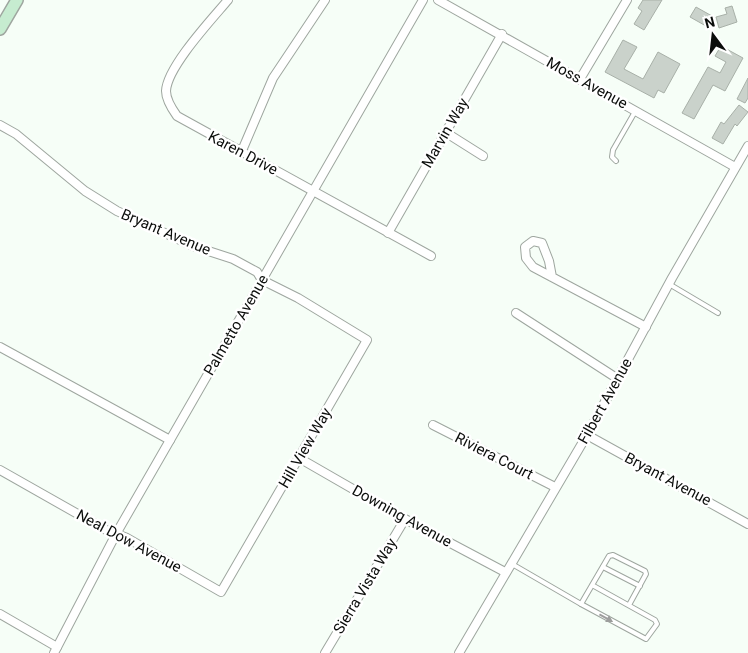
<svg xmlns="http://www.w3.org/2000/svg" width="748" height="653" viewBox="0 0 748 653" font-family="Roboto,sans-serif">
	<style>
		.building { fill: #cad2cb; stroke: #a8b0a8 }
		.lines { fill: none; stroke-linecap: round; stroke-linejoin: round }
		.lane-casing { stroke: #9ea69f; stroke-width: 6 }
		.street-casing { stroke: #9ea69f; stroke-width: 10 }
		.secondary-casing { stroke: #9ea69f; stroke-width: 14 }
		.lane { stroke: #fff; stroke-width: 4 }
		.street { stroke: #fff; stroke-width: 8 }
		.secondary { stroke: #c6ecd0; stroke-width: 11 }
		.oneway { fill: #9d9e9d }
		.labels { text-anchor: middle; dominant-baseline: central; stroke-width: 5; stroke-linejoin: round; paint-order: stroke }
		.street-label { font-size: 15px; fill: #0b0d0b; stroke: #fff }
	</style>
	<rect width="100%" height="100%" fill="#f6fef7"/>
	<!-- building -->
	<g class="building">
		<path d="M643 0H662L644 30 634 24 642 11 638 8Z"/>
		<path d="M732 6 737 22 719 28 716 17 727 14 725 8Z"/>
		<path d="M696 7 712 16 706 26 690 17Z"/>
		<path d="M623 40 637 47 624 69 643 79 658 52 680 64 664 93 658 90 654 98 605 72Z"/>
		<path d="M721 46 743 58 725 91 713 85 694 119 682 113 708 67 720 73 726 62 715 56Z"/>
		<path d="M748 78V98L745 103 737 99Z"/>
		<path d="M739 105 748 112 737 126 735 124 723 144 712 138 721 122 724 124Z"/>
	</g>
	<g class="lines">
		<defs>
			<g id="lane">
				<path d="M616 161 612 157 613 150 636 110"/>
				<path d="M669 284 718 313"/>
				<path d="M512 564 581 604"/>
				<path d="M603 567 640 586"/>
				<path d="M592 585 655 620 657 624 646 639 581 604 609 556 613 555 645 571 646 574 629 605"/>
			</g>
			<g id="street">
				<path d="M228 0C212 19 167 67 166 91 166 100 172 109 177 116L431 256"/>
				<path d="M438 0 735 167"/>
				<path d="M580 79 627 0"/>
				<path d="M0 125 16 134 85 191 117 211 193 246 233 259 257 272 262 280 298 298 367 340 221 592 127 538 106 530 0 470"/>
				<path d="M445 132 483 156"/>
				<path d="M241 153 273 78 325 0"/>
				<path d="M388 233 502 34"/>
				<path d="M552 277 549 261 542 243 533 241 525 247 526 258 533 267 646 327"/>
				<path d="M516 313 618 379"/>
				<path d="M0 347 170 440"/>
				<path d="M433 425 555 487"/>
				<path d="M587 435 748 524"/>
				<path d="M299 458 405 519 505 572"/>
				<path d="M0 614 57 647"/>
				<path d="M54 653 116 534 423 0"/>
				<path d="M325 653 405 519"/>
				<path d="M459 653 587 435 672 278 748 146"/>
			</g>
			<path id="secondary" d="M0 29 17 0"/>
		</defs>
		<!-- lane casing -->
		<use href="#lane" class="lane-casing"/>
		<!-- street casing -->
		<use href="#street" class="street-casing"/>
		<!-- secondary casing -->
		<use href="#secondary" class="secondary-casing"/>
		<!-- lane -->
		<use href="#lane" class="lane"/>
		<!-- street -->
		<use href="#street" class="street"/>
		<!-- secondary -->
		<use href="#secondary" class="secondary"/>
	</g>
	<!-- one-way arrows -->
	<defs><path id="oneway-solid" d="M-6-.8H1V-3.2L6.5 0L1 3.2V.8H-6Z" transform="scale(1.25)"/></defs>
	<use class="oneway" href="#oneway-solid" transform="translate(606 618) rotate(29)"/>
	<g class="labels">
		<!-- street labels -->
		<g class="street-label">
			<text transform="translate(587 83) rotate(29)">Moss Avenue</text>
			<text transform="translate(445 133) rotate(-60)">Marvin Way</text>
			<text transform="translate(243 153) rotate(28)">Karen Drive</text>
			<text transform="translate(166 232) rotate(23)">Bryant Avenue</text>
			<text transform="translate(236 325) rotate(-60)">Palmetto Avenue</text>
			<text transform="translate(605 401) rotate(-61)">Filbert Avenue</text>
			<text transform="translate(305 448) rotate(-60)">Hill View Way</text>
			<text transform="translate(494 456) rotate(27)">Riviera Court</text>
			<text transform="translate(668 479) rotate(28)">Bryant Avenue</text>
			<text transform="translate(402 516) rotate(29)">Downing Avenue</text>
			<text transform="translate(129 541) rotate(28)">Neal Dow Avenue</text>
			<text transform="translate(365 586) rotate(-59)">Sierra Vista Way</text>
		</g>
	</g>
	<!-- north arrow -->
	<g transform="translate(713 35) rotate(345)" stroke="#ffffff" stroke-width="4" paint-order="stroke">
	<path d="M0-4L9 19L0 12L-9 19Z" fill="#0b0d0b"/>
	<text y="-8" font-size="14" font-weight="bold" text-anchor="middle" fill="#0b0d0b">N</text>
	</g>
</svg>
